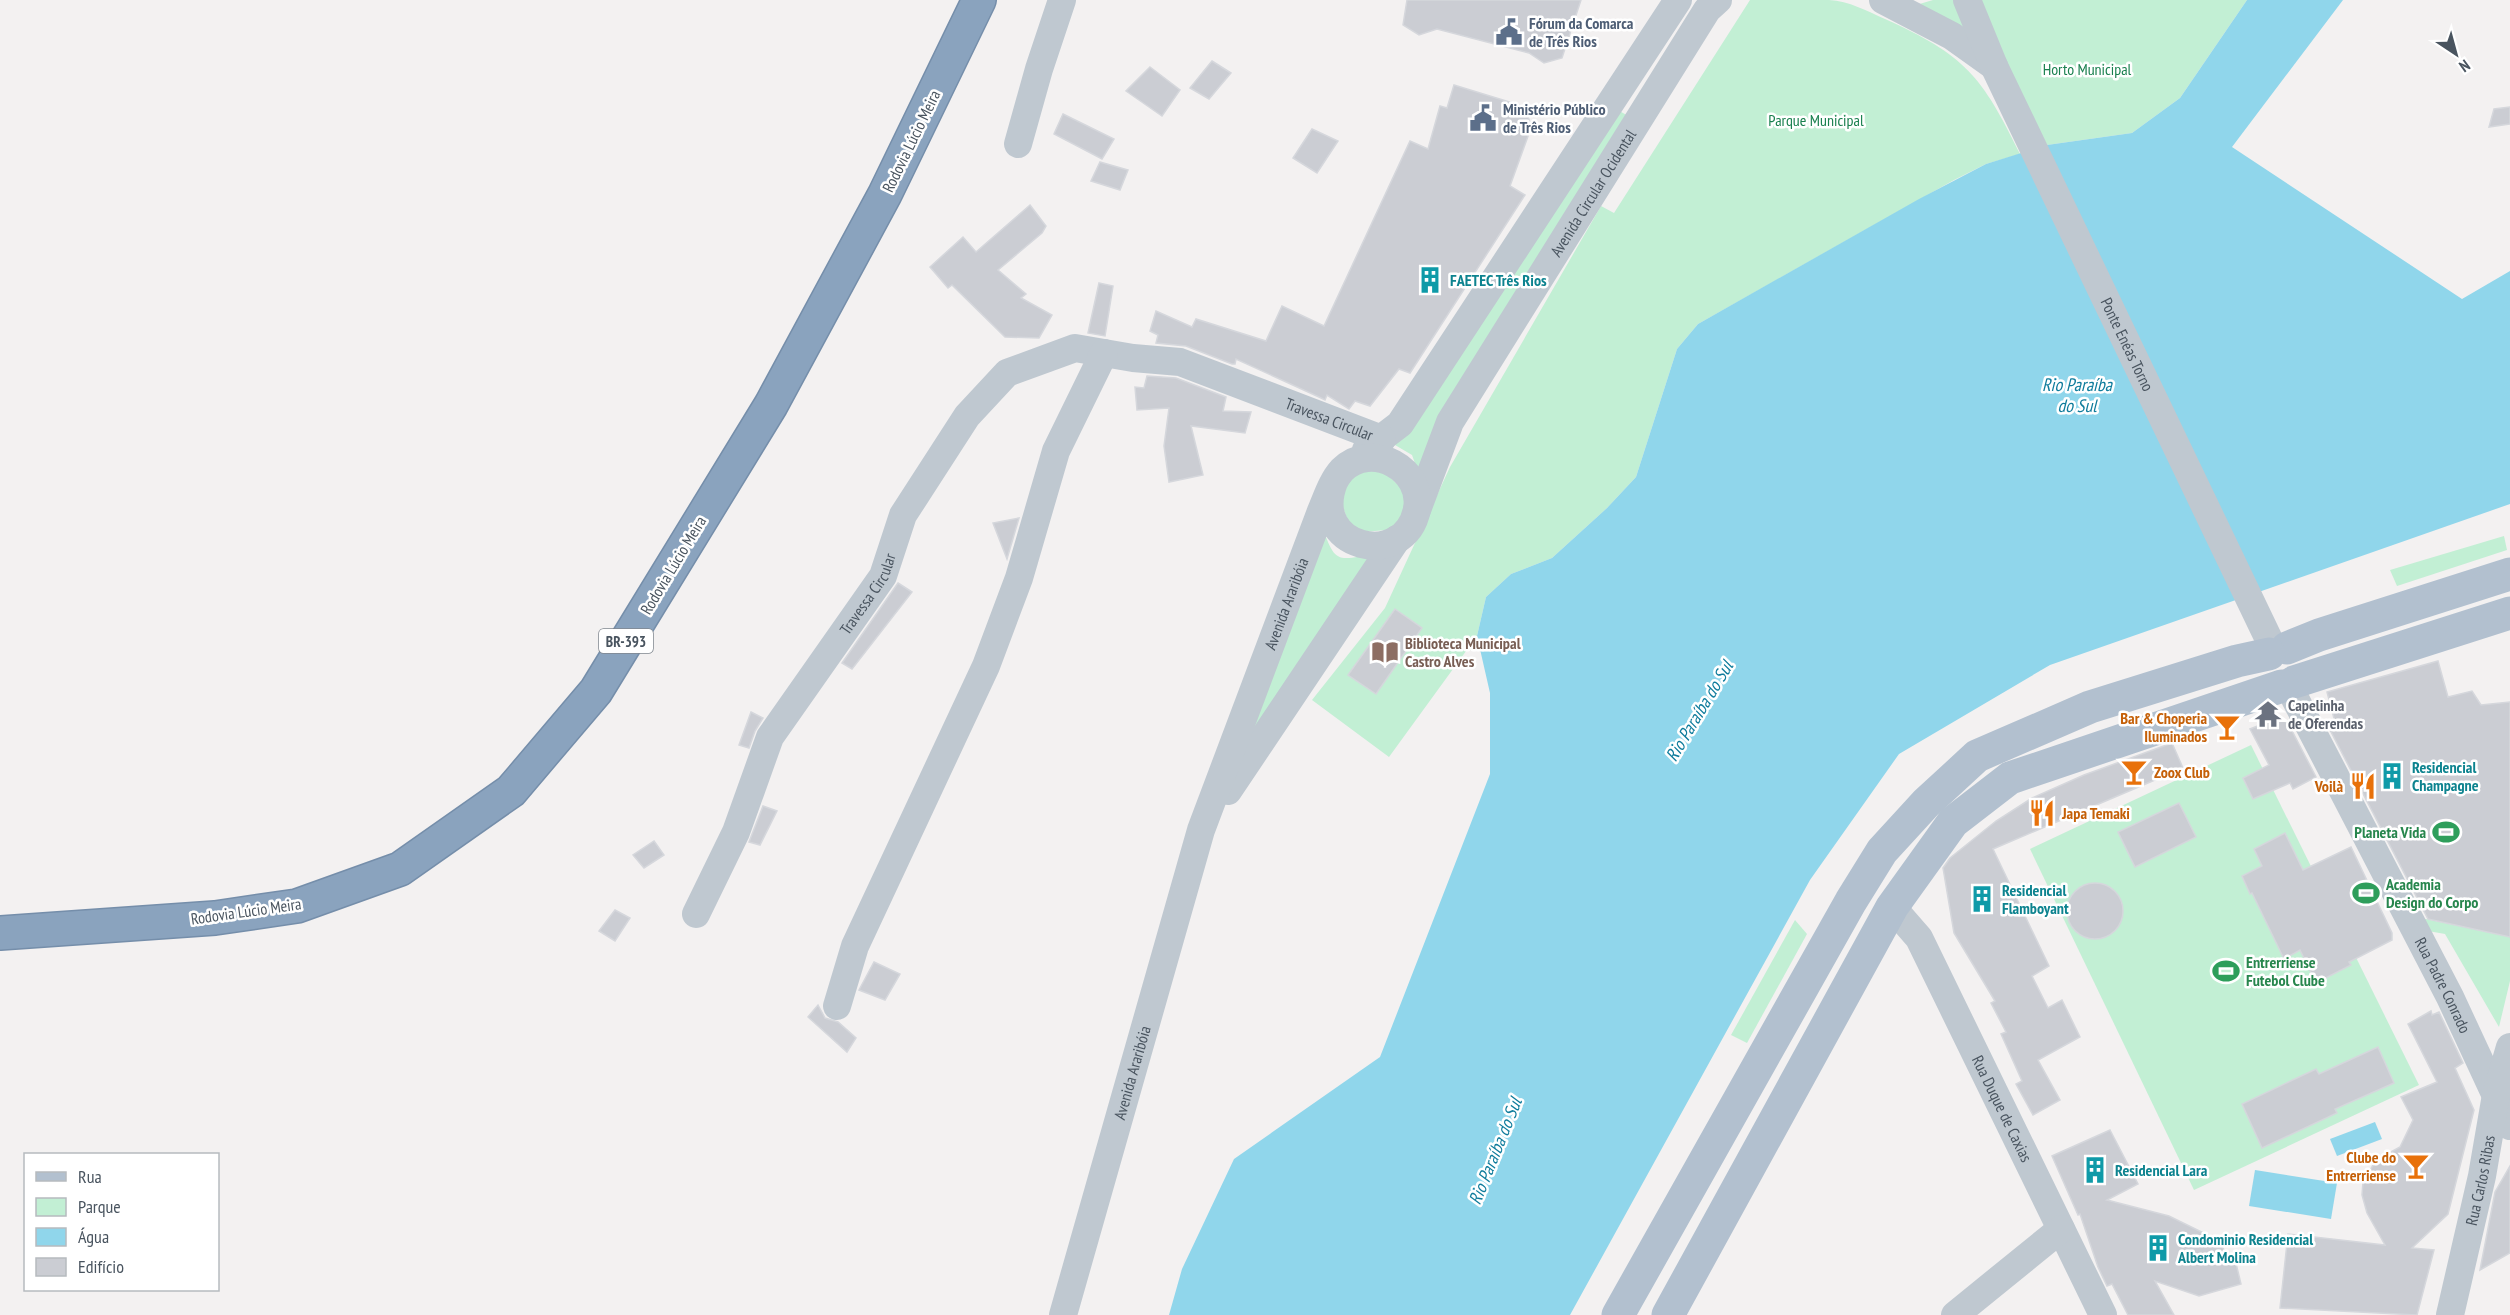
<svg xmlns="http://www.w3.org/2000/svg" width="2510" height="1315" viewBox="0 0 2510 1315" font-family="'PT Sans Narrow',sans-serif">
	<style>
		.green { fill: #c2efd4 }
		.water { fill: #90d6eb }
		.building { fill: #cbcdd3; stroke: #d5d7dc; stroke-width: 1.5 }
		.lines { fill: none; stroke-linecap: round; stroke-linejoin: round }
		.highway-casing { stroke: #758eaa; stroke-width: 36 }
		.minor { stroke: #bfc8d0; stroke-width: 28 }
		.major { stroke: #b2c0cf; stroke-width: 33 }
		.highway { stroke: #8aa3be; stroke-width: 33 }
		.labels { text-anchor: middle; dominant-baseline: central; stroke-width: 5; stroke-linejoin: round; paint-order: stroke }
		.shield { fill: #fff; stroke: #80878f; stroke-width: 1.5 }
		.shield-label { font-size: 15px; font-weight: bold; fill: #49545f }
		.service-label { font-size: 16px; font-weight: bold; fill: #4e5e75; stroke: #fff; text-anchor: start }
		.park-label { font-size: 16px; fill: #1a804f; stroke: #fff }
		.street-label { font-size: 16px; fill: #49545f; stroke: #fff }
		.culture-label { font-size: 16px; font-weight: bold; fill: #0d838f; stroke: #fff; text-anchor: start }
		.education-label { font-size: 16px; font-weight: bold; fill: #785e54; stroke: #fff; text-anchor: start }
		.worship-label { font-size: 16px; font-weight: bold; fill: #5b616d; stroke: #fff; text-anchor: start }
		.food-label { font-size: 16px; font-weight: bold; fill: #c56008; stroke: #fff; text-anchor: end }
		.leisure-label { font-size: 16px; font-weight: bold; fill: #27864d; stroke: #fff; text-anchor: start }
		.water-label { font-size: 18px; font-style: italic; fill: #0f7c9c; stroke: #fff }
	</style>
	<rect width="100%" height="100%" fill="#f3f1f1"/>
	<!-- green -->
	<g class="green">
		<path d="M1750 0C1776 0 1803 0 1829 0 1849 1 1867 11 1885 19 1965 55 1982 76 2020 154L1986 164 1954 180 1698 324 1677 349 1636 477 1607 508 1552 558 1511 574 1486 597 1477 636 1389 757 1312 700 1385 608 1450 467 1601 206 1614 213Z"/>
		<path d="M1933 0H1961L1983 54 1906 8Z"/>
		<path d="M1980 0H2247L2180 98 2132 133 2047 145 1994 43Z"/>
		<path d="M1611 106 1635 120 1421 480 1412 455 1395 445Z"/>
		<path d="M1376 464 1410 496 1398 529 1352 533 1337 490 1343 479Z"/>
		<path d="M1321 523C1335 563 1335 562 1376 553L1235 765Z"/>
		<path d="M2504 536 2507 550 2397 586 2390 570Z"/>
		<path d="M2251 745 2419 1085 2194 1190 2030 849Z"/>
		<path d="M2421 918 2510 937V981L2499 1027 2445 934 2428 931Z"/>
		<path d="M1795 920 1807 934 1747 1043 1731 1035Z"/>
	</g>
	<!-- water -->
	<g class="water">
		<path d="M2247 0H2343L2232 147 2462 299 2510 271V504L2050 665 1899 754 1810 880 1570 1315H1169L1182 1269 1234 1159 1380 1057 1490 774V693L1477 636 1486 597 1511 574 1552 558 1607 508 1636 477 1677 349 1698 324 1919 199 1986 164 2047 145 2132 133 2180 98Z"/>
		<path d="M2375 1122 2382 1139 2337 1156 2330 1139Z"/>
		<path d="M2255 1170 2337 1183 2331 1219 2249 1206Z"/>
	</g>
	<!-- building -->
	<g class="building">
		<path d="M1407 0H1581L1562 58 1544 63 1529 53 1437 29 1419 35 1403 25Z"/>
		<path d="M1212 61 1231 73 1209 99 1190 88Z"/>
		<path d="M1150 67 1180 90 1162 116 1126 91Z"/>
		<path d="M1454 85 1526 107 1531 128 1510 186 1525 195 1410 373 1399 369 1370 406 1355 401 1349 409 1327 395 1325 400 1319 397 1236 359 1235 364H1232L1186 346 1156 343 1158 335 1150 331 1156 311 1192 327 1196 319 1266 341 1282 306 1324 326 1410 141 1428 149 1440 106 1447 108Z"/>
		<path d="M2510 107V124L2489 127 2494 109Z"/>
		<path d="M1063 114 1114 139 1102 159 1054 134Z"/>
		<path d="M1312 129 1338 141 1317 173 1293 158Z"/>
		<path d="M1100 162 1128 170 1120 190 1091 181Z"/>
		<path d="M1030 205 1046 226 1042 233 998 270 1026 294 1021 298 1052 315 1039 338 1005 337 952 285 948 288 930 267 963 237 976 252Z"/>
		<path d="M1099 283 1113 286 1105 336 1088 333Z"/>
		<path d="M1147 376 1176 378 1226 397 1223 411 1251 412 1245 433 1191 426 1203 475 1169 482 1164 446 1169 408 1137 410 1135 387 1144 388Z"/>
		<path d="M1019 518 1007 559 993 523Z"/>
		<path d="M898 583 912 592 852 669 842 663Z"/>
		<path d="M1395 609 1422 628 1376 694 1348 675Z"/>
		<path d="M2438 661 2448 697 2472 691 2481 705 2510 702V937L2428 919 2329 728 2336 726 2327 692Z"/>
		<path d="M751 712 763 718 755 731 749 748 739 745Z"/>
		<path d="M2278 718 2288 723 2316 777 2293 789 2290 783 2253 799 2243 778 2269 765 2250 729Z"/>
		<path d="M2172 743 2183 768 1993 849 2049 966 2032 976 2048 1008 2062 1000 2080 1037 2038 1060 2060 1100 2033 1115 2016 1084 2022 1081 2001 1034 2006 1032 1991 1003 1995 1001 1954 933 1943 868 1950 858 1996 821 2032 798 2084 775Z"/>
		<path d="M2179 803 2196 837 2135 867 2118 832Z"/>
		<path d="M763 806 777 811 760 845 749 842Z"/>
		<path d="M2285 833 2303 870 2351 847 2392 933V940L2349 962 2351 965 2316 983 2300 950 2284 959 2252 893 2250 894 2242 876 2262 866 2254 849Z"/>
		<path d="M654 841 664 855 644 868 633 855Z"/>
		<circle cx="2095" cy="911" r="28"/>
		<path d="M615 910 630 918 615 941 599 931Z"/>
		<path d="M874 962 900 974 885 1000 859 990Z"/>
		<path d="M818 1005 825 1018 838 1022 856 1038 847 1052 808 1017Z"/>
		<path d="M2431 1011 2432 1015 2439 1012 2463 1063 2455 1068 2474 1110 2448 1214 2412 1248 2434 1250 2417 1315 2280 1308 2288 1234 2385 1245 2367 1213 2362 1195 2363 1182 2376 1160 2400 1147 2413 1120 2401 1097 2437 1082 2408 1024Z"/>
		<path d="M2378 1047 2394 1083 2335 1109 2337 1113 2262 1148 2242 1104 2316 1069 2319 1074Z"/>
		<path d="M2110 1130 2138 1184 2107 1200 2169 1216 2220 1241 2227 1257 2234 1255 2241 1284 2199 1296 2155 1281 2174 1315H2128L2112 1284 2107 1286 2098 1267 2080 1214 2078 1215 2052 1156Z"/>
		<path d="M2510 1166V1253L2480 1270 2495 1192Z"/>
	</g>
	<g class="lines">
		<defs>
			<path id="highway" d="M0 933 215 918 297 906 400 869 511 791 596 691 771 405 885 194 979 0"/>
		</defs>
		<!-- highway casing -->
		<use href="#highway" class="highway-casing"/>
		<!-- minor -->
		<g class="minor">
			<path d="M1883 0 1952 36 1994 66"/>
			<path id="s1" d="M1967 0 1994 66 2274 650"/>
			<path d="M1018 144 1039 69 1062 0"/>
			<path d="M1366 450 1400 424 1678 0"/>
			<path id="s2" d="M1417 510 1450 422 1707 10 1718 0"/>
			<path id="s3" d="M2288 685 2450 997 2510 1126"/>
			<path d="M1228 791 1397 539"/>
			<path id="s4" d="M1892 907 1919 938 2103 1315"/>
			<path id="s5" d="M696 914 736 832 770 737 883 576 903 515 967 416 1007 373 1075 348 1133 358 1180 362 1382 439"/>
			<path d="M837 1006 855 946 986 666 1019 578 1056 451 1104 353"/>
			<path id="s6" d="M1063 1315 1201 830 1321 511C1327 497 1332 481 1342 470 1372 440 1424 470 1417 509 1405 571 1308 549 1334 482"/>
			<path d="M1955 1315 2061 1229"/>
			<path id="s7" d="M2450 1315 2482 1176 2496 1095 2510 1047"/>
		</g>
		<!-- major -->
		<g class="major">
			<path d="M2287 648 2319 635 2510 574"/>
			<path d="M2294 682 2510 613"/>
			<path d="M1618 1315 1851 901 1882 851 1926 803 1977 756 2090 707 2237 661 2269 654"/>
			<path d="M1668 1315 1892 907 1953 822 2010 778 2282 686"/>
		</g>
		<!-- highway -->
		<use href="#highway" class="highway"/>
	</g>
	<!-- icons -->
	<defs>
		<symbol id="civic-bare" viewBox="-9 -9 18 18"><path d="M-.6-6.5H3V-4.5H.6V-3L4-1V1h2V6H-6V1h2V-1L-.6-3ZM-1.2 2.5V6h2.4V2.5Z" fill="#5c6f8a" stroke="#fff" stroke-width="2.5" paint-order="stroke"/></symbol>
		<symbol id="building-bare" viewBox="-9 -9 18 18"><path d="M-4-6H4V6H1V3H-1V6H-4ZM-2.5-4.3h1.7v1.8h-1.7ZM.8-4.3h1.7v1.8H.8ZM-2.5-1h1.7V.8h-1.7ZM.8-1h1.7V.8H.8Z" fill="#0f9aa8" stroke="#fff" stroke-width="2.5" paint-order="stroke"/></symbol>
		<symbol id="library-bare" viewBox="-9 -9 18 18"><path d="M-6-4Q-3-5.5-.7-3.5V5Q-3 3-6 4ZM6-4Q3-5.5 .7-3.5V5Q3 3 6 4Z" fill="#8d6e63" stroke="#fff" stroke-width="2.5" paint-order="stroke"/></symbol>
		<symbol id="temple-bare" viewBox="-9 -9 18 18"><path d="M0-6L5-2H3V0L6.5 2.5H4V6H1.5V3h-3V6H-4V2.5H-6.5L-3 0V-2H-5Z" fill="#6b7280" stroke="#fff" stroke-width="2.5" paint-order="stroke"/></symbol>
		<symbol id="bar-bare" viewBox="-9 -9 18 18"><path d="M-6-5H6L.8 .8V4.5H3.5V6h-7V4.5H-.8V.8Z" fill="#e8710a" stroke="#fff" stroke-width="2.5" paint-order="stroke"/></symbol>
		<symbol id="restaurant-bare" viewBox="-9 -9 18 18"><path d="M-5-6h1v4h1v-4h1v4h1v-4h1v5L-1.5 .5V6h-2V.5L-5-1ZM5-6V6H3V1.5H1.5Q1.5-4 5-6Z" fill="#e8710a" stroke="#fff" stroke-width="2.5" paint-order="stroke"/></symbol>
		<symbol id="stadium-bare" viewBox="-9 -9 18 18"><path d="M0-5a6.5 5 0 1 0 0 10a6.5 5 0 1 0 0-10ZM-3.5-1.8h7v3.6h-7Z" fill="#2e9e5b" stroke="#fff" stroke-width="2.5" paint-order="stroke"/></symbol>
	</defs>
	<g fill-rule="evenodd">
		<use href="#civic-bare" x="1490" y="13" width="38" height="38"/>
		<use href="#civic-bare" x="1464" y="99" width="38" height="38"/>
		<use href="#building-bare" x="1411" y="261" width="38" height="38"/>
		<use href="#library-bare" x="1366" y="633" width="38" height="38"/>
		<use href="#temple-bare" x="2249" y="695" width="38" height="38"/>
		<use href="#bar-bare" x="2208" y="708" width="38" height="38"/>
		<use href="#bar-bare" x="2115" y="753" width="38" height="38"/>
		<use href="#building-bare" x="2373" y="757" width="38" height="38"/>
		<use href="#restaurant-bare" x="2344" y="767" width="38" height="38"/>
		<use href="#restaurant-bare" x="2023" y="794" width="38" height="38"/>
		<use href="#stadium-bare" x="2427" y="813" width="38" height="38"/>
		<use href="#stadium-bare" x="2347" y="874" width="38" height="38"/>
		<use href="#building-bare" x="1963" y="880" width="38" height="38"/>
		<use href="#stadium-bare" x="2207" y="952" width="38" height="38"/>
		<use href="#bar-bare" x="2397" y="1147" width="38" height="38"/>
		<use href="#building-bare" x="2076" y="1151" width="38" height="38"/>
		<use href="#building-bare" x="2139" y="1229" width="38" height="38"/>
	</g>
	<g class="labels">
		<!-- shield labels -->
		<rect class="shield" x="599" y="629" width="54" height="24" rx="4.5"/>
		<g class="shield-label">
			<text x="626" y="641">BR-393</text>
		</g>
		<!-- service labels -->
		<g class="service-label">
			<text x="1529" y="23">Fórum da Comarca<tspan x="1529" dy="18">de Três Rios</tspan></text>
			<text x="1503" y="109">Ministério Público<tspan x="1503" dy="18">de Três Rios</tspan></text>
		</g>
		<!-- park labels -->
		<g class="park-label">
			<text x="2087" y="69">Horto Municipal</text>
			<text x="1816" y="120">Parque Municipal</text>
		</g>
		<!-- street labels -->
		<g class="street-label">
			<text transform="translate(911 141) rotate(-64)">Rodovia Lúcio Meira</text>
			<text stroke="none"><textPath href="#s2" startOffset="364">Avenida Circular Ocidental</textPath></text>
			<text stroke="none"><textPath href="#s1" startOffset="380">Ponte Enéas Torno</textPath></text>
			<text stroke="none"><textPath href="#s5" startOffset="968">Travessa Circular</textPath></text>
			<text transform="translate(673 565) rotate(-59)">Rodovia Lúcio Meira</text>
			<text stroke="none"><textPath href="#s5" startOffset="366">Travessa Circular</textPath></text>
			<text stroke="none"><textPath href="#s6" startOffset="746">Avenida Araribóia</textPath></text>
			<text transform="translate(246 911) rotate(-8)">Rodovia Lúcio Meira</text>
			<text stroke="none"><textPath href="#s3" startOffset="338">Rua Padre Conrado</textPath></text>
			<text stroke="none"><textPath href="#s6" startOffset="252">Avenida Araribóia</textPath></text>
			<text stroke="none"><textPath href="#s4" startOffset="231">Rua Duque de Caxias</textPath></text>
			<text stroke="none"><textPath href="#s7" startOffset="138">Rua Carlos Ribas</textPath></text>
		</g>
		<!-- culture labels -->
		<g class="culture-label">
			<text x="1450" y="280">FAETEC Três Rios</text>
			<text x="2412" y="767">Residencial<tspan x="2412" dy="18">Champagne</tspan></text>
			<text x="2002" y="890">Residencial<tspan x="2002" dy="18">Flamboyant</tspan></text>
			<text x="2115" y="1170">Residencial Lara</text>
			<text x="2178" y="1239">Condominio Residencial<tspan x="2178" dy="18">Albert Molina</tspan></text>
		</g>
		<!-- education labels -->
		<g class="education-label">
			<text x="1405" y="643">Biblioteca Municipal<tspan x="1405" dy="18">Castro Alves</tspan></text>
		</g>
		<!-- worship labels -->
		<g class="worship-label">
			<text x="2288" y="705">Capelinha<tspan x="2288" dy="18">de Oferendas</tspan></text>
		</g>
		<!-- food labels -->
		<g class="food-label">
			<text x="2207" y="718">Bar &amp; Choperia<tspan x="2207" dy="18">Iluminados</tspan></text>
			<text x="2154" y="772" text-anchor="start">Zoox Club</text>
			<text x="2343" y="786">Voilà</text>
			<text x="2062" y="813" text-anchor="start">Japa Temaki</text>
			<text x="2396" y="1157">Clube do<tspan x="2396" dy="18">Entrerriense</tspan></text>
		</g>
		<!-- leisure labels -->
		<g class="leisure-label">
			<text x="2426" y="832" text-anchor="end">Planeta Vida</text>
			<text x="2386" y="884">Academia<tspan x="2386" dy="18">Design do Corpo</tspan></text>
			<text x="2246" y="962">Entrerriense<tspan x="2246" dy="18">Futebol Clube</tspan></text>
		</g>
		<!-- water labels -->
		<g class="water-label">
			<text x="2077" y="384">Rio Paraíba<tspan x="2077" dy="21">do Sul</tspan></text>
			<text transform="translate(1699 711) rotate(-59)">Rio Paraíba do Sul</text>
			<text transform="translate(1495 1151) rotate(-68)">Rio Paraíba do Sul</text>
		</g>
	</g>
	<!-- legend -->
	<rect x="24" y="1153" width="195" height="138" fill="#ffffff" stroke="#b6bbbf" stroke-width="1.5"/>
	<rect x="36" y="1172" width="30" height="9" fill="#b2c0cf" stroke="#b6bbbf" stroke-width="1.5"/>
	<text x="78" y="1183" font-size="18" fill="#49545f">Rua</text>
	<rect x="36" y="1198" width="30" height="18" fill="#c2efd4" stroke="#b6bbbf" stroke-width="1.5"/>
	<text x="78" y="1213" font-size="18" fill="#49545f">Parque</text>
	<rect x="36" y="1228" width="30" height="18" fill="#90d6eb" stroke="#b6bbbf" stroke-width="1.5"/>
	<text x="78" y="1243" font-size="18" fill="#49545f">Água</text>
	<rect x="36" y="1258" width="30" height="18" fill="#cbcdd3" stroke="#b6bbbf" stroke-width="1.5"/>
	<text x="78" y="1273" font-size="18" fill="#49545f">Edifício</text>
	<!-- north arrow -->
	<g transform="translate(2456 54) rotate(144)" stroke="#ffffff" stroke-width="4.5" paint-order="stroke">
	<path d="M0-4.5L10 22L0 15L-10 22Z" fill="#49545f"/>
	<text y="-9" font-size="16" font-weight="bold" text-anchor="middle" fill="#49545f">N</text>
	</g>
</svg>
